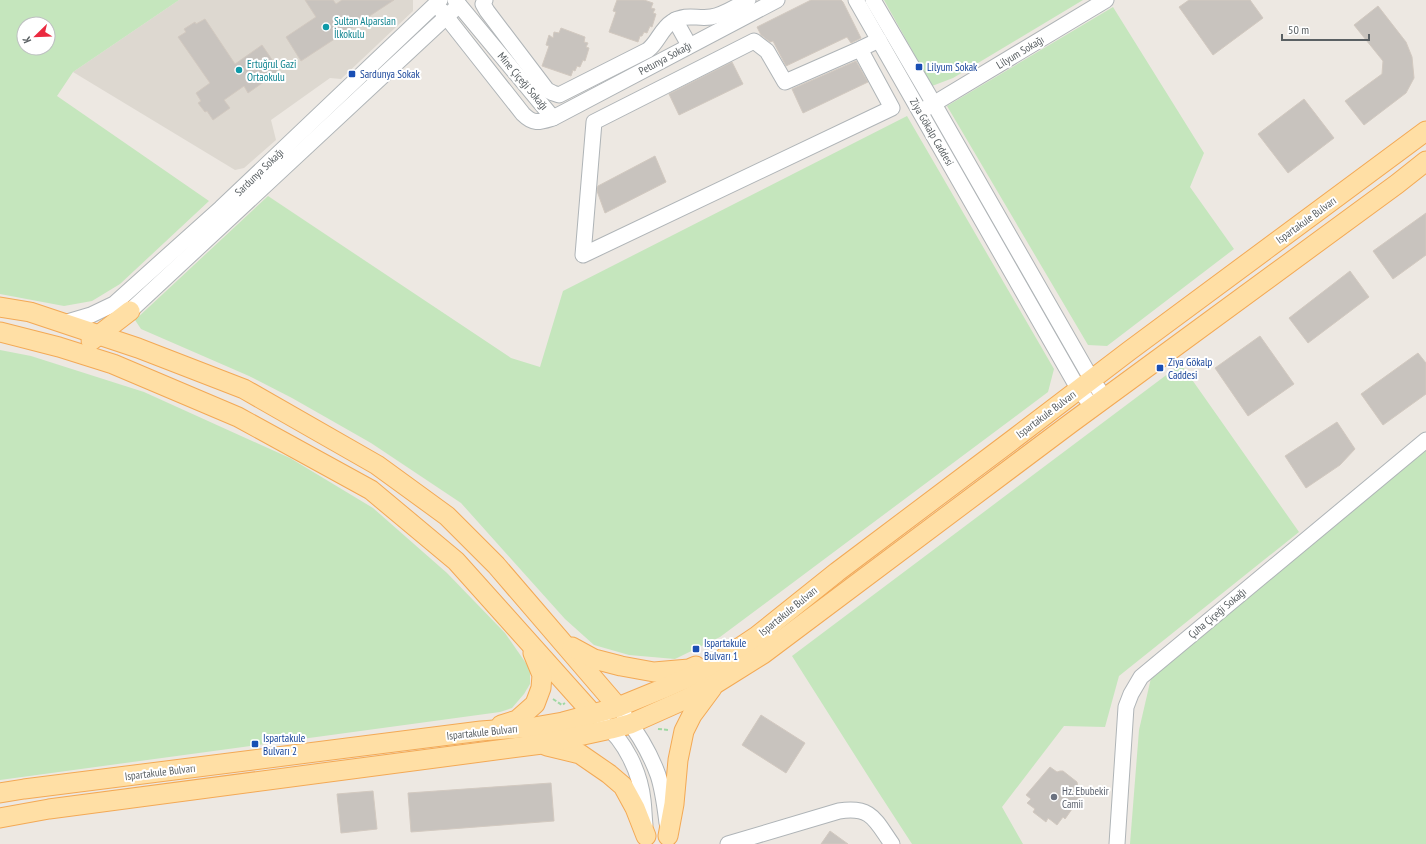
<svg xmlns="http://www.w3.org/2000/svg" width="1426" height="844" viewBox="0 0 1426 844" font-family="'PT Sans Narrow',sans-serif">
	<style>
		.education { fill: #ddd8d0 }
		.green { fill: #c5e6bd; fill-rule: evenodd }
		.building { fill: #c8c3be; stroke: #d2c9c0 }
		.lines { fill: none; stroke-linecap: round; stroke-linejoin: round }
		.minor-casing { stroke: #afb4b7; stroke-width: 17 }
		.major-casing { stroke: #f3a955; stroke-width: 21 }
		.path { stroke: #a0d8a4; stroke-width: 2; stroke-dasharray: 4 2; stroke-linecap: butt }
		.minor { stroke: #fff; stroke-width: 15 }
		.major { stroke: #ffdfa5; stroke-width: 19 }
		.culture-dot { fill: #0f9aa8; stroke: #fff; stroke-width: 1.5 }
		.transit-dot { fill: #1a4fb4; stroke: #fff; stroke-width: 1.5 }
		.worship-dot { fill: #6b7280; stroke: #fff; stroke-width: 1.5 }
		.labels { text-anchor: middle; dominant-baseline: central; stroke-width: 4; stroke-linejoin: round; paint-order: stroke }
		.culture-label { font-size: 11px; fill: #0d838f; stroke: #fff; text-anchor: start }
		.street-label { font-size: 11px; fill: #5a6063; stroke: #fff }
		.transit-label { font-size: 11px; fill: #164399; stroke: #fff; text-anchor: start }
		.worship-label { font-size: 11px; fill: #5b616d; stroke: #fff; text-anchor: start }
	</style>
	<rect width="100%" height="100%" fill="#ede8e2"/>
	<!-- education -->
	<path class="education" d="M179 0H413V11L341 79 330 78 271 120 276 140 244 168 235 170 73 72Z"/>
	<!-- green -->
	<g class="green">
		<path d="M0 0H179L73 72 57 96 209 201 120 284 92 301 64 306 0 294ZM24 24H48V48H24Z"/>
		<path d="M884 0H1083L953 78 932 86Z"/>
		<path d="M1113 7 1204 153 1190 187 1234 249 1107 346 1088 345 947 106Z"/>
		<path d="M907 116 1054 369 1048 392 720 637 675 659 629 655 594 645 565 619 461 503 371 443 292 398 249 376 141 329 135 320 268 196 511 358 540 367 563 291Z"/>
		<path d="M0 350 31 356 144 392 290 458 373 508 447 573 505 633 530 669V684L524 694 512 708 500 712 0 780Z"/>
		<path d="M1181 364 1299 532 1119 676 1105 727 1064 726 1002 807 1023 844H912L875 787 792 656Z"/>
		<path d="M1426 450V844H1130L1139 730 1151 678Z"/>
	</g>
	<!-- building -->
	<g class="building">
		<path d="M305 0H333L336 4 342 0H394L301 61 286 37 316 17Z"/>
		<path d="M617 0H644L653 3 651 8 655 9 653 13 656 14 652 27 650 26 647 33 644 32 642 36H640L638 42 609 32 616 12 613 11Z"/>
		<path d="M811 0H841L843 2 861 38 851 43 847 37 786 66 773 41 770 42 761 35 757 27Z"/>
		<path d="M1189 0H1250L1263 18 1213 55 1179 7Z"/>
		<path d="M1378 6 1406 42 1412 57 1414 78 1406 93 1364 125 1345 101 1382 74 1383 61 1354 25Z"/>
		<path d="M205 19 235 64 262 45 275 64 273 65 278 72 248 93 244 86 224 100 230 108 213 120 207 111 205 112 198 103 201 101 196 93 210 83 178 37 186 32 184 29 195 22 196 24Z"/>
		<path d="M561 28 585 37 584 42 588 43 586 47 589 48 585 61 583 60 580 67 577 66 575 71 573 70 571 76 542 66 549 46 546 45 549 35 553 38 554 32 559 33Z"/>
		<path d="M856 61 868 82 803 113 792 89Z"/>
		<path d="M732 62 743 84 679 115 669 94Z"/>
		<path d="M1304 99 1334 138 1288 173 1258 134Z"/>
		<path d="M655 156 666 182 605 213 597 191 598 186Z"/>
		<path d="M1426 213V255L1393 279 1373 251Z"/>
		<path d="M1350 271 1369 297 1308 343 1289 318Z"/>
		<path d="M1260 336 1294 384 1248 416 1215 368Z"/>
		<path d="M1418 353 1426 363V394L1383 425 1361 394Z"/>
		<path d="M1337 422 1355 449 1340 465 1306 488 1285 456Z"/>
		<path d="M761 715 805 743 786 773 742 745Z"/>
		<path d="M1050 767 1057 772 1060 771H1063L1077 782 1078 788 1084 792 1065 819 1063 817 1057 825 1048 818 1046 822 1033 812 1035 809 1027 803 1031 799 1026 795Z"/>
		<path d="M551 783 554 821 411 832 408 793Z"/>
		<path d="M373 791 377 829 341 833 337 794Z"/>
		<path d="M830 831 848 844H821Z"/>
	</g>
	<g class="lines">
		<defs>
			<g id="minor">
				<path d="M455 0 553 118"/>
				<path d="M485 0 483 4 487 11 547 90 553 93 559 95 648 50C658 42 661 29 672 22 687 13 696 19 711 17 724 15 737 6 748 0"/>
				<path d="M856 0 1079 390 1093 407"/>
				<path d="M873 0 934 104 1092 380 1105 398"/>
				<path d="M441 10 523 114C534 125 540 122 553 118L777 0"/>
				<path d="M675 20 689 45"/>
				<path d="M860 49 892 108 583 255 594 122 754 41 767 51 785 82 860 49 879 40"/>
				<path d="M925 109 1106 0"/>
				<path d="M130 311 459 5"/>
				<path d="M64 323 91 315 114 304 221 208 440 0"/>
				<path d="M624 715C638 733 650 753 658 775 663 790 665 807 667 823"/>
				<path d="M603 723C625 741 640 772 643 800 644 808 644 816 645 825"/>
				<path d="M728 844 839 811C872 806 875 820 892 844"/>
				<path d="M1117 844 1126 707 1131 694 1141 677 1426 440"/>
			</g>
			<g id="major">
				<path d="M0 307 30 312 138 348 244 389 377 465 447 516 496 565 618 707"/>
				<path d="M0 332 59 347 113 364 238 417 371 490 456 561 593 714"/>
				<path d="M91 341 130 311"/>
				<path d="M572 647 594 659 621 666 654 672 689 669 696 666"/>
				<path d="M501 725 517 720 535 704 541 688 542 675 533 653"/>
				<path d="M547 746 580 754 609 774 623 786 635 808 646 836"/>
				<path d="M0 793 24 789 481 731 534 727 563 722 593 714 618 707 662 689 696 674 721 660 757 636 837 572 1015 438 1129 351 1426 131"/>
				<path d="M0 818 49 809 542 744 611 729 630 724 686 699 715 684 763 654 1071 423 1397 184 1426 161"/>
				<path d="M668 836 674 804 678 760 684 731 692 715 712 688"/>
			</g>
		</defs>
		<!-- minor casing -->
		<use href="#minor" class="minor-casing"/>
		<!-- major casing -->
		<use href="#major" class="major-casing"/>
		<!-- path -->
		<g class="path">
			<path d="M553 699 562 705 565 703"/>
			<path d="M658 729 669 730"/>
		</g>
		<!-- minor -->
		<use href="#minor" class="minor"/>
		<!-- major -->
		<use href="#major" class="major"/>
	</g>
	<!-- markers -->
	<g class="culture-dot">
		<circle cx="326" cy="27" r="4"/>
		<circle cx="239" cy="70" r="4"/>
	</g>
	<g class="transit-dot">
		<rect x="915" y="63" width="8" height="8" rx="2"/>
		<rect x="348" y="70" width="8" height="8" rx="2"/>
		<rect x="1156" y="364" width="8" height="8" rx="2"/>
		<rect x="692" y="645" width="8" height="8" rx="2"/>
		<rect x="251" y="740" width="8" height="8" rx="2"/>
	</g>
	<circle class="worship-dot" cx="1054" cy="797" r="4"/>
	<g class="labels">
		<!-- culture labels -->
		<g class="culture-label">
			<text x="334" y="21">Sultan Alparslan<tspan x="334" dy="13">İlkokulu</tspan></text>
			<text x="247" y="64">Ertuğrul Gazi<tspan x="247" dy="13">Ortaokulu</tspan></text>
		</g>
		<!-- street labels -->
		<g class="street-label">
			<text transform="translate(1020 52) rotate(-31)">Lilyum Sokağı</text>
			<text transform="translate(665 58) rotate(-28)">Petunya Sokağı</text>
			<text transform="translate(523 81) rotate(50)">Mine Çiçeği Sokağı</text>
			<text transform="translate(932 132) rotate(60)">Ziya Gökalp Caddesi</text>
			<text transform="translate(259 172) rotate(-44)">Sardunya Sokağı</text>
			<text transform="translate(1306 220) rotate(-36)">Ispartakule Bulvarı</text>
			<text transform="translate(1046 414) rotate(-37)">Ispartakule Bulvarı</text>
			<text transform="translate(788 611) rotate(-39)">Ispartakule Bulvarı</text>
			<text transform="translate(1217 613) rotate(-40)">Çuha Çiçeği Sokağı</text>
			<text transform="translate(482 732) rotate(-6)">Ispartakule Bulvarı</text>
			<text transform="translate(160 772) rotate(-7)">Ispartakule Bulvarı</text>
		</g>
		<!-- transit labels -->
		<g class="transit-label">
			<text x="927" y="67">Lilyum Sokak</text>
			<text x="360" y="74">Sardunya Sokak</text>
			<text x="1168" y="362">Ziya Gökalp<tspan x="1168" dy="13">Caddesi</tspan></text>
			<text x="704" y="643">Ispartakule<tspan x="704" dy="13">Bulvarı 1</tspan></text>
			<text x="263" y="738">Ispartakule<tspan x="263" dy="13">Bulvarı 2</tspan></text>
		</g>
		<!-- worship labels -->
		<g class="worship-label">
			<text x="1062" y="791">Hz. Ebubekir<tspan x="1062" dy="13">Camii</tspan></text>
		</g>
	</g>
	<!-- north arrow -->
	<g transform="translate(36 36) rotate(247)"><circle r="19" fill="#ffffff" stroke="#bdbfc1"/>
	<path d="M0-3L7 15L0 10L-7 15Z" fill="#eb2a40"/>
	<text y="-6" font-size="11" font-weight="bold" text-anchor="middle" fill="#5a6063">K</text>
	</g>
	<!-- scale -->
	<path d="M1282 34v6h87v-6" fill="none" stroke="#5a6063" stroke-width="2"/>
	<text x="1288" y="34" font-size="12" fill="#5a6063" stroke="#ffffff" stroke-width="3" paint-order="stroke">50 m</text>
</svg>
